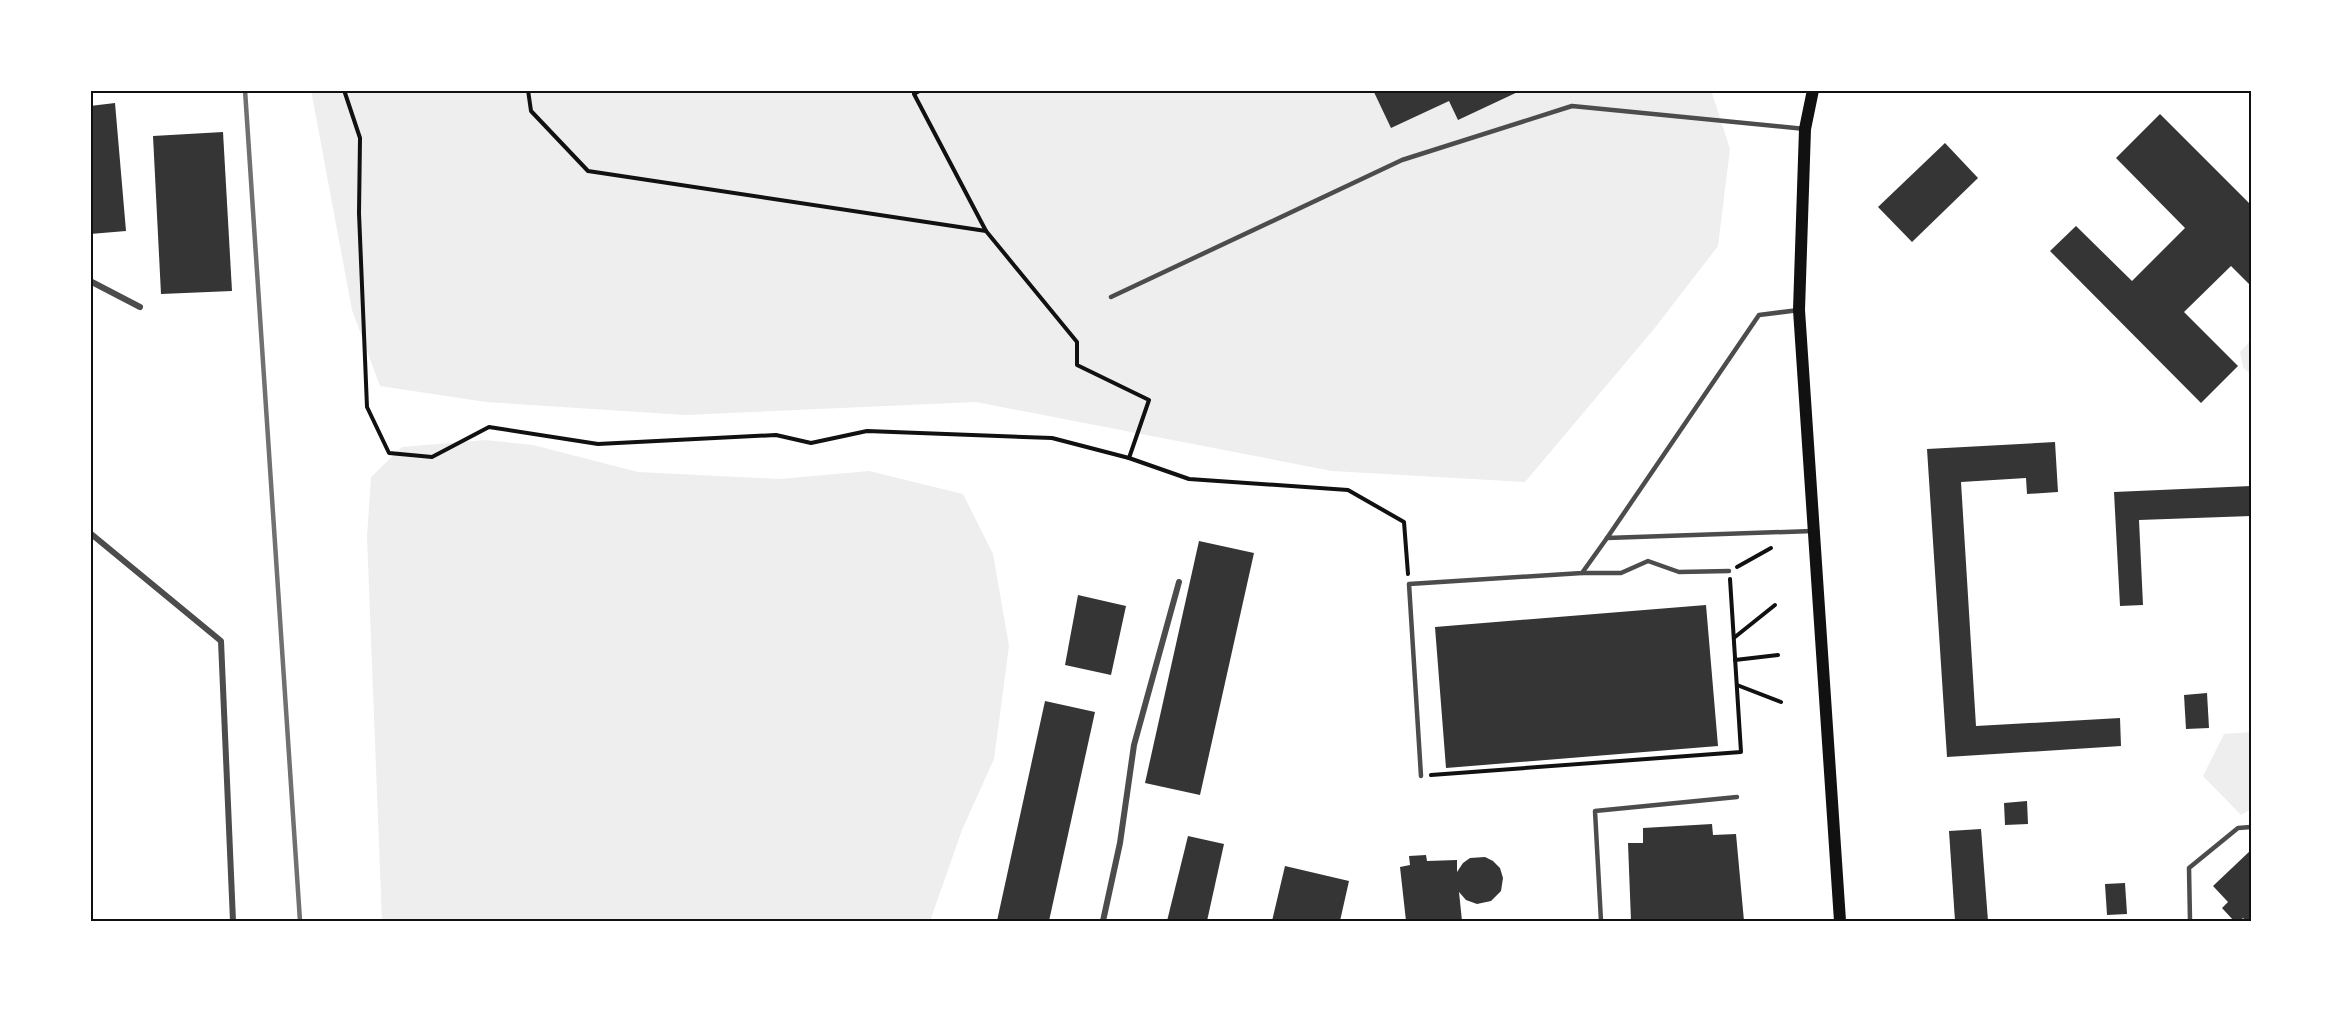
<svg xmlns="http://www.w3.org/2000/svg" width="2341" height="1011" viewBox="0 0 2341 1011" font-family="'IBM Plex Serif',serif">
	<style>
		.green { fill: #eee }
		.building { fill: #353535 }
		.lines { fill: none; stroke-linecap: round; stroke-linejoin: round }
		.path { stroke: #111; stroke-width: 4 }
		.service { stroke: #4c4c4c; stroke-width: 4.5 }
		.minor { stroke: #4c4c4c; stroke-width: 6 }
		.secondary { stroke: #111; stroke-width: 12 }
		.rail { stroke: #707070; stroke-width: 4.5 }
		.neatline { fill: none; stroke: #111; stroke-width: 2 }
	</style>
	<rect width="100%" height="100%" fill="#fff"/>
	<!-- green -->
	<g class="green">
		<path d="M311 90H1711L1730 149 1718 246 1654 329 1525 482 1332 471 976 402 685 415 486 402 380 386 352 310Z"/>
		<path d="M2251 340V375L2243 367 2240 352Z"/>
		<path d="M485 440 533 445 638 472 780 479 869 471 963 494 993 554 1009 646 994 759 962 830 930 921H382L367 537 371 477 402 447Z"/>
		<path d="M2251 732V809L2241 815 2203 776 2224 734Z"/>
	</g>
	<!-- building -->
	<g class="building">
		<path d="M1373 90H1522L1458 120 1449 101 1391 128Z"/>
		<path d="M115 103 126 231 90 234V106Z"/>
		<path d="M2160 114 2251 205V286L2231 266 2184 312 2238 366 2201 403 2050 251 2076 226 2132 281 2185 228 2116 158Z"/>
		<path d="M223 132 232 291 161 294 153 136Z"/>
		<path d="M1945 143 1978 178 1912 242 1878 207Z"/>
		<path d="M2055 442 2058 492 2027 494 2026 478 1961 482 1976 726 2120 718 2121 746 1947 757 1927 449Z"/>
		<path d="M2251 486V516L2139 520 2143 605 2120 606 2114 492Z"/>
		<path d="M1199 541 1254 553 1200 795 1145 783Z"/>
		<path d="M1078 595 1126 606 1111 675 1065 665Z"/>
		<path d="M1706 605 1718 746 1446 768 1435 627Z"/>
		<path d="M2207 693 2209 728 2186 729 2184 695Z"/>
		<path d="M1045 701 1095 712 1049 921H997Z"/>
		<path d="M2027 801 2028 824 2005 825 2004 803Z"/>
		<path d="M1712 824 1713 835 1736 834 1744 921H1631L1628 843H1643V828Z"/>
		<path d="M1981 829 1988 921H1955L1949 831Z"/>
		<path d="M1188 836 1224 844 1207 921H1167Z"/>
		<path d="M2251 850V921H2246L2243 918 2240 921H2234L2222 908 2228 902 2213 886Z"/>
		<path d="M1426 855 1427 861 1457 860V872L1463 863 1470 858 1485 857 1493 861 1500 868 1503 878 1501 891 1491 901 1477 904 1466 900 1459 892 1462 921H1406L1400 867 1410 865 1409 856Z"/>
		<path d="M1285 866 1349 881 1340 921H1272Z"/>
		<path d="M2125 883 2127 914 2107 915 2105 884Z"/>
	</g>
	<g class="lines">
		<!-- path -->
		<g class="path">
			<path d="M344 90 360 138 359 213 367 407 389 453 432 457 489 427 598 444 776 435 811 443 867 431 1052 438 1129 458 1189 479 1348 490 1404 522 1408 574"/>
			<path d="M528 90 531 111 588 171 986 231"/>
			<path d="M921 90 914 94 986 231 1077 342V365L1149 400 1129 458"/>
			<path d="M1737 567 1771 548"/>
			<path d="M1735 637 1775 605"/>
			<path d="M1735 660 1778 655"/>
			<path d="M1737 685 1781 702"/>
			<path d="M1431 775 1741 752 1730 579"/>
		</g>
		<!-- service -->
		<g class="service">
			<path d="M1111 297 1402 160 1572 106 1805 129"/>
			<path d="M1799 310 1759 315 1607 538 1813 531"/>
			<path d="M1582 573H1621L1648 561 1679 572 1729 571"/>
			<path d="M1421 776 1409 584 1582 573 1607 538"/>
			<path d="M1601 921 1595 811 1737 797"/>
			<path d="M2190 921 2189 868 2238 828 2251 827"/>
		</g>
		<!-- minor -->
		<g class="minor">
			<path d="M90 281 140 307"/>
			<path d="M90 533 221 641 233 921"/>
			<path d="M1103 921 1120 843 1134 745 1179 582"/>
		</g>
		<!-- secondary -->
		<path class="secondary" d="M1813 90 1805 129 1799 310 1840 921"/>
		<!-- rail -->
		<path class="rail" d="M245 90 300 921"/>
	</g>
	<!-- border -->
	<rect width="2341" height="1011" fill="none" stroke="#ffffff" stroke-width="183"/>
	<rect x="92" y="92" width="2158" height="828" class="neatline"/>
</svg>
